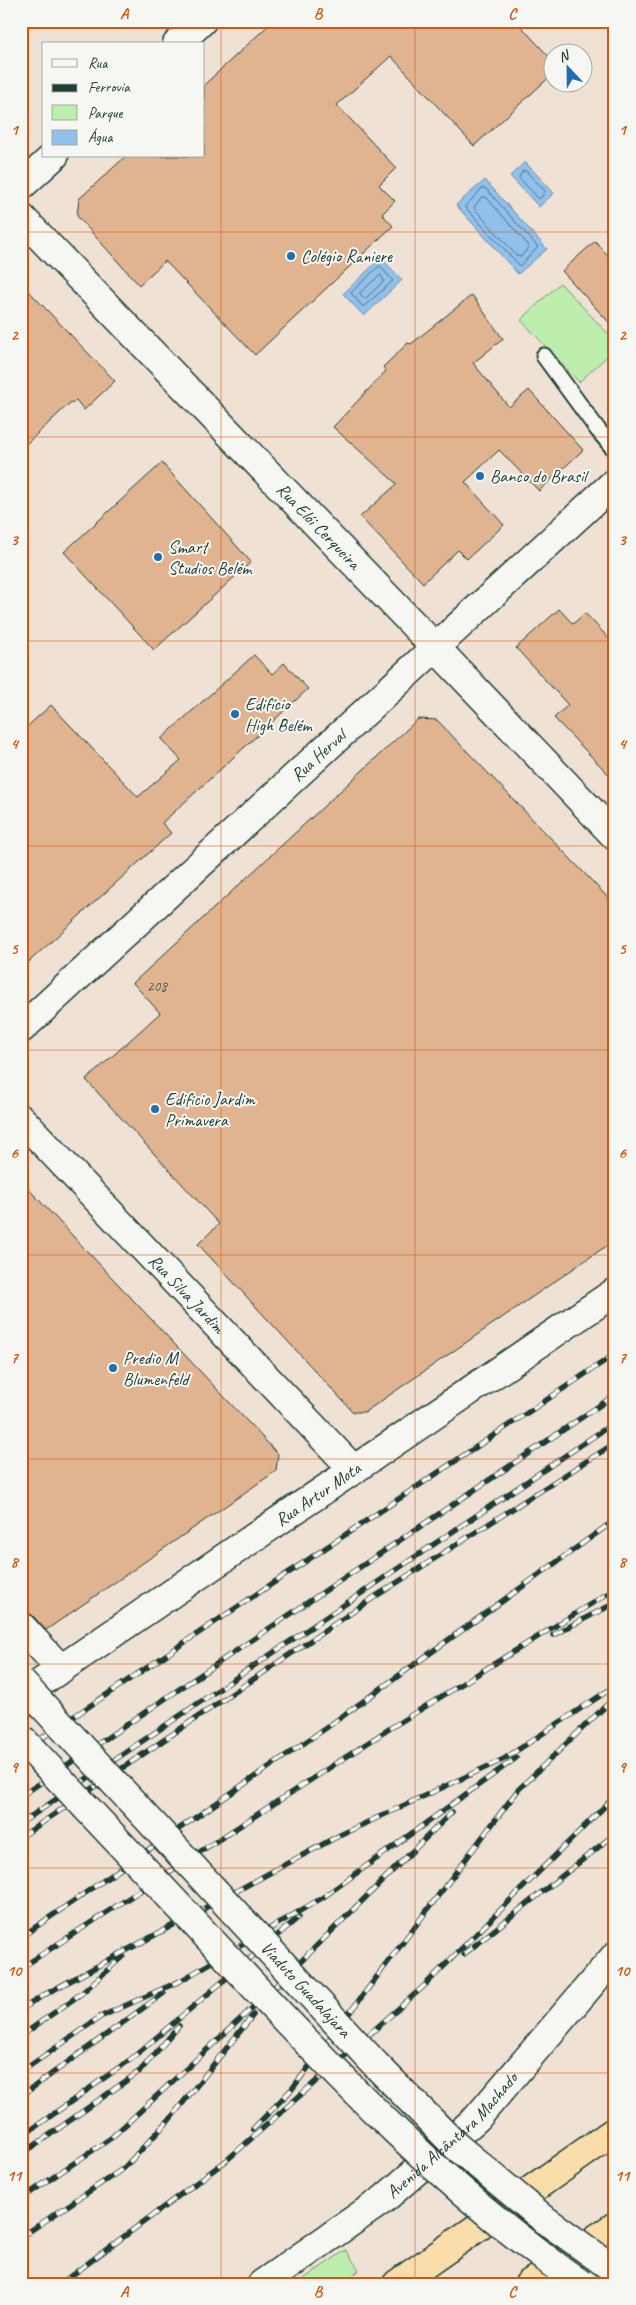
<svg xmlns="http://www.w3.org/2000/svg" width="636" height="2305" viewBox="0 0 636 2305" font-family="Caveat,sans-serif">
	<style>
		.green { fill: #bdeeae; stroke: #6e9671 }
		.water { fill: #92c0ec; stroke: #648ca2 }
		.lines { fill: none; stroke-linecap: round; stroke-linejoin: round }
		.shore { stroke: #4d717e; stroke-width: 1 }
		.building { fill: #e0b490; stroke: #1f3d34 }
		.lane-casing { stroke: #1f3d34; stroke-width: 19 }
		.street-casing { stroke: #1f3d34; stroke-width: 31 }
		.secondary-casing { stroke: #1f3d34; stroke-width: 31 }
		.highway-casing { stroke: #1f3d34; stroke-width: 31 }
		.lane { stroke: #f6f6f2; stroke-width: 15 }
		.street { stroke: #f6f6f2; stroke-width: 28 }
		.secondary { stroke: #f6f6f2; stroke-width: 28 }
		.highway { stroke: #f9ddab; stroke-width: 28 }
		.rail-casing { stroke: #1f3d34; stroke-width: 5.5 }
		.rail { stroke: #f6f6f2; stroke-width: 4; stroke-dasharray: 11; stroke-linecap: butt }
		.secondary-bridge-casing { stroke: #1f3d34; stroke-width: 31; stroke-linecap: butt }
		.secondary-bridge { stroke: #f6f6f2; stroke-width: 28 }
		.grid { fill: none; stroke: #d45610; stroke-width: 1; stroke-opacity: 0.55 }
		.poi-dot { fill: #1f6fb2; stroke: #f6f6f2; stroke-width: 2 }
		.labels { text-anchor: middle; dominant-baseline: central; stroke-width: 4; stroke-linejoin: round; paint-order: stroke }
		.number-label { font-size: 15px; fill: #4f5b4b }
		.poi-label { font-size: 18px; fill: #1f3d34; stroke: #f6f6f2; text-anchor: start }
		.street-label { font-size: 18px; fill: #1f3d34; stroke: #f6f6f2 }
		.neatline { fill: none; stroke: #d45610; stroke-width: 2 }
		.grid-label { font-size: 16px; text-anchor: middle; font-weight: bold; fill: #d45610 }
	</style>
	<rect width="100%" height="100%" fill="#efe2d5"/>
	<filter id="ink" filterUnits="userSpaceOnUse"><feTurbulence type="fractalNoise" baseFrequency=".02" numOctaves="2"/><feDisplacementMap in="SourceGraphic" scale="10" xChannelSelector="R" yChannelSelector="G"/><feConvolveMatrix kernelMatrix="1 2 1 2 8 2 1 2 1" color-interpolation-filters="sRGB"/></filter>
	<g filter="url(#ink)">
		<!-- green -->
		<g class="green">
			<path d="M560 283 615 341V349L579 382 521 320Z"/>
			<path d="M346 2250 359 2270 339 2284H296Z"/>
		</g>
		<!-- water -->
		<g class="water">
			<path d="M525 162 554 193 539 207 510 176Z"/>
			<path d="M485 180 547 249 518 274 456 205Z"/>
			<path d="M381 258 402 280 364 316 343 294Z"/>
		</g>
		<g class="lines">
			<!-- shore -->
			<g class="shore">
				<path d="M523 171H526L545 191 541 198H538L519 178Z"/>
				<path d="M483 188 486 189 538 247 520 266 465 207Z"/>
				<path d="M482 197H486L529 246 521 257 517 256 474 208Z"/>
				<path d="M380 266 393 281 363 307 351 293Z"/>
				<path d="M381 275 384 281 366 298H363L360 293Z"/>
			</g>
		</g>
		<!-- building -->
		<g class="building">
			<path d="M273 21H516L554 62V73L474 146 391 56 337 105 396 168 379 185 395 201 382 214 393 226 255 355 165 261 139 285 77 216 79 199 126 156H204V85Z"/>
			<path d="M595 241 615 263V329L562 271Z"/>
			<path d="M21 283 115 381 84 410 76 400 72 404 71 402 21 449Z"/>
			<path d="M472 295 503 339 473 363 509 407 529 390 583 450 539 491 499 450 465 482 504 525 467 559 458 550 423 583 360 517 397 484 333 427 386 371 383 367 408 343 411 344Z"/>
			<path d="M162 463 251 562 154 650 64 552Z"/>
			<path d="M559 609 573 624 585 613 615 645V781L554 718 568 705 516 648Z"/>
			<path d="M254 655 272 674 284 663 308 689 162 823 171 833 21 969V732L51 705 138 797 181 760 161 739Z"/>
			<path d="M418 719 437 720 615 905V1240L365 1412H353L198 1244 219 1224 86 1080 160 1013 133 983Z"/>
			<path d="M21 1181 278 1454 276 1471 46 1630 32 1615 21 1611Z"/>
		</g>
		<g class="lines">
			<defs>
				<path id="lane" d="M544 356 598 430 615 450"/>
				<g id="street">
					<path d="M435 647 615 836"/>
					<path d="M21 1626 61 1669"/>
				</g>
				<g id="secondary">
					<path d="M177 44 202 21"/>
					<path d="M21 186 54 156"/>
					<path id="s1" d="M21 217 435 647"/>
					<path id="s2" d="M21 1029 615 482"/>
					<path id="s3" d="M21 1119 354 1470"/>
					<path id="s4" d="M21 1696 615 1292"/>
					<path id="s5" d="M262 2284 384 2199 477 2118 615 1956"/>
				</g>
				<g id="highway">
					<path d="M397 2284 615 2131"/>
					<path d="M529 2284 615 2226"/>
				</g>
			</defs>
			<!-- lane casing -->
			<use href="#lane" class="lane-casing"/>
			<!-- street casing -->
			<use href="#street" class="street-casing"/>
			<!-- secondary casing -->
			<use href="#secondary" class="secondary-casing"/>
			<!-- highway casing -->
			<use href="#highway" class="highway-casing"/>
			<!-- lane -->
			<use href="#lane" class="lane"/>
			<!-- street -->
			<use href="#street" class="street"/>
			<!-- secondary -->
			<use href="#secondary" class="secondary"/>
			<!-- highway -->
			<use href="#highway" class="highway"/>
			<defs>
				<g id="rail">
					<path d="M553 1635 615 1603"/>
					<path d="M21 1752 615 1354"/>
					<path d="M21 1796 615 1395"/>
					<path d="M21 1823 615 1422"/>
					<path d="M21 1837 373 1598 615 1443"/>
					<path d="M21 1937 326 1728 615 1520"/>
					<path d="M464 1954 615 1834"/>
					<path d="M21 1968 389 1729 615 1589"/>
					<path d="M21 2010 44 1995 340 1835 504 1759 615 1686"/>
					<path d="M21 2036 82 1993 123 1956"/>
					<path d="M21 2072 100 2017 180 1981 322 1898 516 1758"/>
					<path d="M21 2096 164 1993"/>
					<path d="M253 2129 292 2089 518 1790 615 1697"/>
					<path d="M21 2137 131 2059 299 1917"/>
					<path d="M21 2155 140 2071 179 2026"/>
					<path d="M21 2199 111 2138 274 1988 452 1812"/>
					<path d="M21 2237 124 2168 170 2119 253 2015"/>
					<path d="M60 2284 227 2160 424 1986 615 1796"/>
				</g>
			</defs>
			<!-- rail casing -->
			<use href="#rail" class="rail-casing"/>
			<!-- rail -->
			<use href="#rail" class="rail"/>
			<defs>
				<g id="secondary-bridge">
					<path id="s6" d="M21 1682 376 2065 456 2146 544 2219 615 2270"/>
					<path d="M21 1738C92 1813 163 1889 234 1965 342 2081 450 2193 581 2284"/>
				</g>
			</defs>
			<!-- secondary-bridge casing -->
			<use href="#secondary-bridge" class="secondary-bridge-casing"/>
			<!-- secondary-bridge -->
			<use href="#secondary-bridge" class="secondary-bridge"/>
		</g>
	</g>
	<!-- grid -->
	<path class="grid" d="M221 21V2284M415 21V2284M21 232H615M21 437H615M21 641H615M21 846H615M21 1050H615M21 1255H615M21 1459H615M21 1664H615M21 1868H615M21 2073H615"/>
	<!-- markers -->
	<g class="poi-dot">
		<circle cx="291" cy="256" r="5"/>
		<circle cx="480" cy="476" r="5"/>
		<circle cx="158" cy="557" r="5"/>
		<circle cx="235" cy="714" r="5"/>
		<circle cx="155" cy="1109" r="5"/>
		<circle cx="113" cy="1368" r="5"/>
	</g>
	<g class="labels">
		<!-- number labels -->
		<g class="number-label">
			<text x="157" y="986">208</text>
		</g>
		<!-- poi labels -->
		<g class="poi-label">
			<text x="301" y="256">Colégio Raniere</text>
			<text x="490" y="476">Banco do Brasil</text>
			<text x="168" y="547">Smart<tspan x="168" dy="21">Studios Belém</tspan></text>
			<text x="245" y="704">Edifício<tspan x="245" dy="21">High Belém</tspan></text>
			<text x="165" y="1099">Edificio Jardim<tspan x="165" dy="21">Primavera</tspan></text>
			<text x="123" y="1358">Predio M<tspan x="123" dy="21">Blumenfeld</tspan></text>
		</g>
		<!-- street labels -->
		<g class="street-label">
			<text stroke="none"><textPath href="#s1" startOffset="429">Rua Elói Cerqueira</textPath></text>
			<text stroke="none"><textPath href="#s2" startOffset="404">Rua Herval</textPath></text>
			<text stroke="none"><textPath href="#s3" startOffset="241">Rua Silva Jardim</textPath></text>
			<text stroke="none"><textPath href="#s4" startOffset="359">Rua Artur Mota</textPath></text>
			<text stroke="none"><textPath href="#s6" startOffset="419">Viaduto Guadalajara</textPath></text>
			<text stroke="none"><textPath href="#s5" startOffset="242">Avenida Alcântara Machado</textPath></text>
		</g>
	</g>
	<!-- margin -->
	<rect width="636" height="2305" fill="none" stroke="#f6f6f2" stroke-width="55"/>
	<!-- legend -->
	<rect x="42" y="42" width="162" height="115" fill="#f6f6f2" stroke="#a0aca6"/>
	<rect x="52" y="59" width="25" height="8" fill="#f6f6f2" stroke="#a0aca6"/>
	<text x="88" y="68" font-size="15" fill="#1f3d34">Rua</text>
	<rect x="52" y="84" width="25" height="8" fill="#1f3d34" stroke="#a0aca6"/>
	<text x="88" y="92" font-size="15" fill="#1f3d34">Ferrovia</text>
	<rect x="52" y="105" width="25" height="15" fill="#bdeeae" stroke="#a0aca6"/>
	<text x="88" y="118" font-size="15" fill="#1f3d34">Parque</text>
	<rect x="52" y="130" width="25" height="15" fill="#92c0ec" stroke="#a0aca6"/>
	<text x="88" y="142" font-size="15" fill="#1f3d34">Água</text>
	<!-- north arrow -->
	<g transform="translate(568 68) rotate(338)"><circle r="24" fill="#f6f6f2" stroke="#a0aca6"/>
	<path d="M0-4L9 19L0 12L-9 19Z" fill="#1f6fb2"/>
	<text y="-8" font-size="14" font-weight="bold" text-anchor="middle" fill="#1f3d34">N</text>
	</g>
	<rect x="28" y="28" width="580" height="2250" class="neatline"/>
	<g class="grid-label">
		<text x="124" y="19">A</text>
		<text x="318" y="19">B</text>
		<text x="512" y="19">C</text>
		<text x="14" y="135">1</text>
		<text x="622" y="135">1</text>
		<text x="14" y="340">2</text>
		<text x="622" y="340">2</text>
		<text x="14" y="545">3</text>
		<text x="622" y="545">3</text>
		<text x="14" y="749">4</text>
		<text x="622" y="749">4</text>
		<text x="14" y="954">5</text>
		<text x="622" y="954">5</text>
		<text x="14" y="1158">6</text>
		<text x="622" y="1158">6</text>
		<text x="14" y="1363">7</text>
		<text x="622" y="1363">7</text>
		<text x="14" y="1567">8</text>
		<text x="622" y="1567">8</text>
		<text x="14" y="1772">9</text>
		<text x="622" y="1772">9</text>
		<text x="14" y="1976">10</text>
		<text x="622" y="1976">10</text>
		<text x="14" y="2181">11</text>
		<text x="622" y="2181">11</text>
		<text x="124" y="2297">A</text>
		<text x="318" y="2297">B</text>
		<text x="512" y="2297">C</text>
	</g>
</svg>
